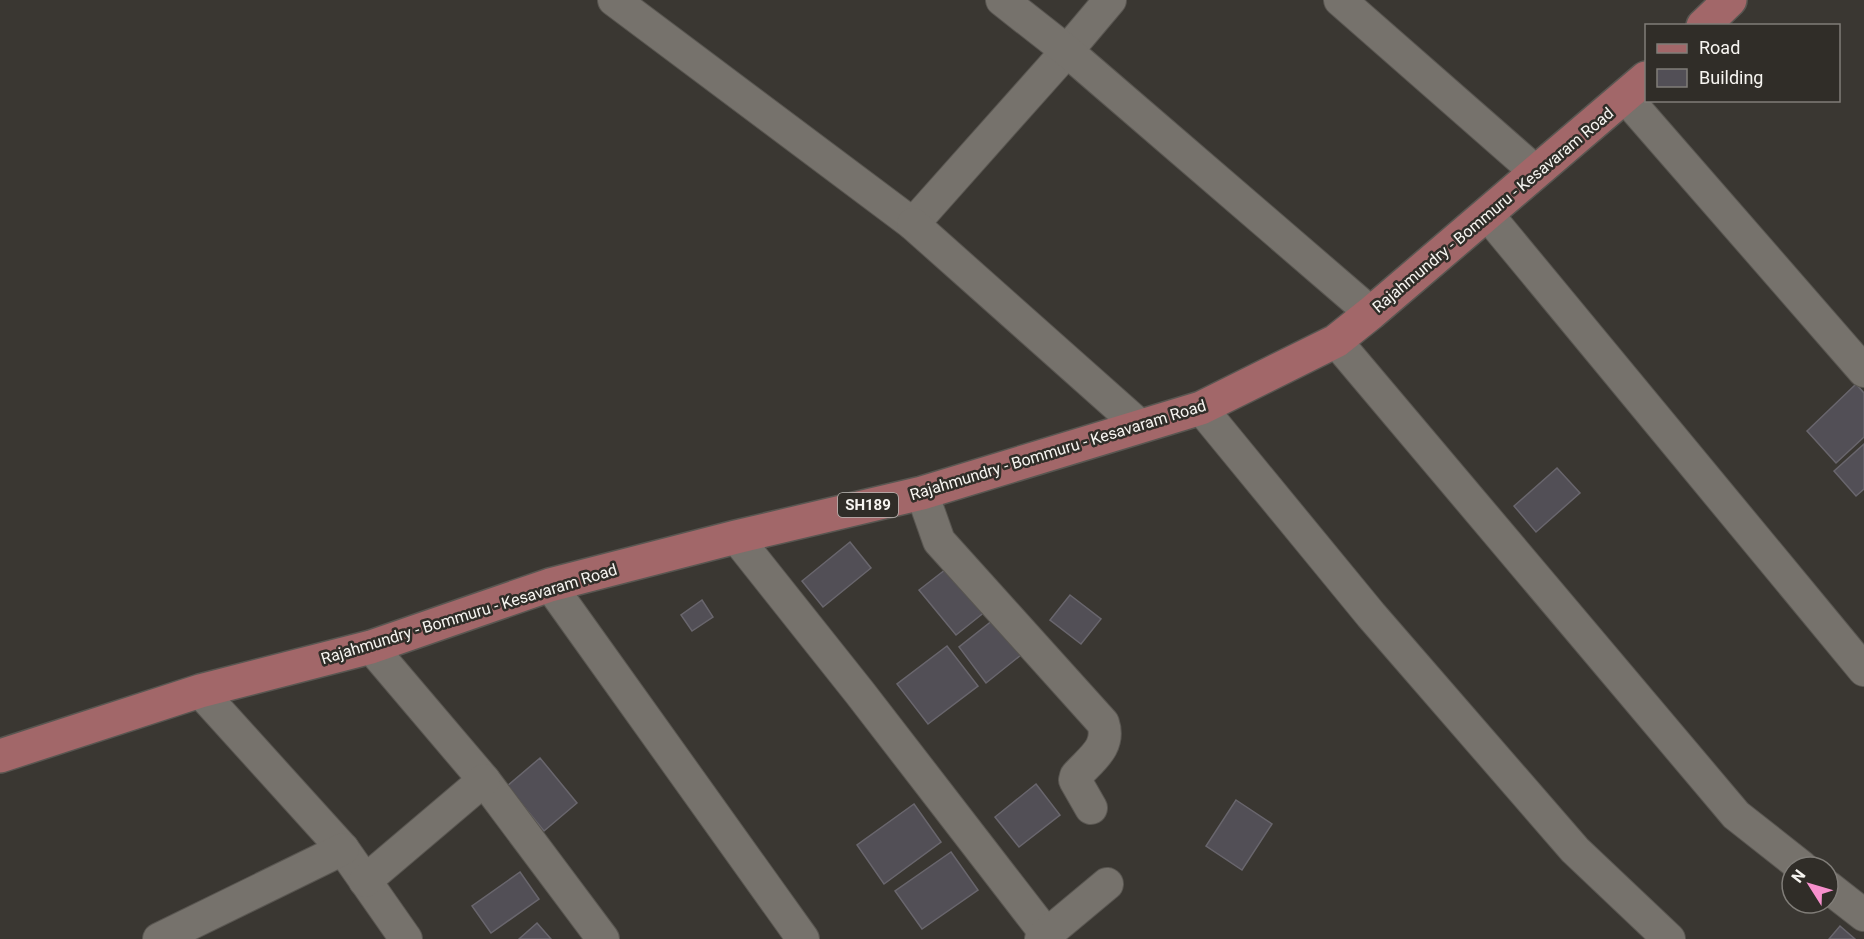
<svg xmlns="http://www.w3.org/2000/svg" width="1864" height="939" viewBox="0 0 1864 939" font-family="Roboto,sans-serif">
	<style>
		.building { fill: #524f56; stroke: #69666d; stroke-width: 1.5 }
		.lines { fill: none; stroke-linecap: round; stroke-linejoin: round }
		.street-casing { stroke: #595651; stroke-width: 34 }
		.primary-casing { stroke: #595651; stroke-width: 36 }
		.street { stroke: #76726c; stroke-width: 32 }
		.primary { stroke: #a26769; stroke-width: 33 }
		.labels { text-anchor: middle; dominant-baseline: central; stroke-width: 5; stroke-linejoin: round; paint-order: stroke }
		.shield { fill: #302d28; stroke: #bbb9b5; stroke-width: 1.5 }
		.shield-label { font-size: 15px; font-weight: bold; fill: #f7f5f1 }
		.street-label { font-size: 16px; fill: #f7f5f1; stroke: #302d28 }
	</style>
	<rect width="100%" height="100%" fill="#3a3732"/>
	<!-- building -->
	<g class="building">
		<path d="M1856 384 1864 393V437L1836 463 1807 431Z"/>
		<path d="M1864 444V489L1856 496 1834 471Z"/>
		<path d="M1557 468 1580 493 1536 532 1514 506Z"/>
		<path d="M850 542 871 568 823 607 802 581Z"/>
		<path d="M950 566 986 611 956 635 919 590Z"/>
		<path d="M1070 595 1101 619 1081 644 1050 620Z"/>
		<path d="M702 600 713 617 692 631 681 615Z"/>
		<path d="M993 620 1021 655 986 683 959 647Z"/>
		<path d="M947 646 978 686 928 724 897 684Z"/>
		<path d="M540 758 577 803 544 831 507 786Z"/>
		<path d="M1036 784 1060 815 1019 847 995 817Z"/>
		<path d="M1236 800 1272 824 1242 870 1206 846Z"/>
		<path d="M914 804 941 842 884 884 857 845Z"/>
		<path d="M951 852 978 890 922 929 895 891Z"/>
		<path d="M520 872 539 899 491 933 472 906Z"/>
		<path d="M537 923 551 939H519Z"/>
		<path d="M1840 926 1855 939H1829Z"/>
	</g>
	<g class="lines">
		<defs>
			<g id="street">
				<path d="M614 0 913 224 1067 51 1110 0"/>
				<path d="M1002 0 1067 51 1371 313"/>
				<path d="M1340 0 1536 172"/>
				<path d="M1626 98 1864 371"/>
				<path d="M1487 214 1864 670"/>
				<path d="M913 224 1140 426"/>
				<path d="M1336 341 1736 815 1802 867"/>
				<path d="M1201 408 1371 615 1575 850 1669 939"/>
				<path d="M922 493 939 541 1103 723C1111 747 1091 759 1076 776L1075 780 1091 808"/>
				<path d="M736 537 860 693 1050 939"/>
				<path d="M550 585 803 939"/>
				<path d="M371 647 484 780 603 939"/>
				<path d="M200 691 343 849 406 939"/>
				<path d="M365 881 484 780"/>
				<path d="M1828 887 1864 915"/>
				<path d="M159 939 343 849"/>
				<path d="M1041 939 1107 884"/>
			</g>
			<g id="primary">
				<path d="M1703 26 1730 0"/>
				<path d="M0 756 200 691 371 647 550 585 736 537 922 493 1201 408 1336 341 1371 313 1646 78"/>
			</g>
		</defs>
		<!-- street casing -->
		<use href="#street" class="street-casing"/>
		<!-- primary casing -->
		<use href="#primary" class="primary-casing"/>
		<!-- street -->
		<use href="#street" class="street"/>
		<!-- primary -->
		<use href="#primary" class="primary"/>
	</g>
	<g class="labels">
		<!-- shield labels -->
		<rect class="shield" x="838" y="493" width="60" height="24" rx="4.5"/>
		<g class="shield-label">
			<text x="868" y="505">SH189</text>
		</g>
		<!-- street labels -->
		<g class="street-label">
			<text transform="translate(1493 210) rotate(-40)">Rajahmundry - Bommuru - Kesavaram Road</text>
			<text transform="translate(1058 450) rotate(-17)">Rajahmundry - Bommuru - Kesavaram Road</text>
			<text transform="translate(469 614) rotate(-17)">Rajahmundry - Bommuru - Kesavaram Road</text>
		</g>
	</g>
	<!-- legend -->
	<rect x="1645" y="24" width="195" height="78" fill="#302d28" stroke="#807d78" stroke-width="1.5"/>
	<rect x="1657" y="44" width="30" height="9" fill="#a26769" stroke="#807d78" stroke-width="1.5"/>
	<text x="1699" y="54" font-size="18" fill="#f7f5f1">Road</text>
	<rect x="1657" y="69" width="30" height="18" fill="#524f56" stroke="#807d78" stroke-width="1.5"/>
	<text x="1699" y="84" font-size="18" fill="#f7f5f1">Building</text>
	<!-- north arrow -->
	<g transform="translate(1810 885) rotate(307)"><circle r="28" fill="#302d28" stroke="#807d78" stroke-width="1.5"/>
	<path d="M0-4.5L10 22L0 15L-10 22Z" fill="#f790cd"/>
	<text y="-9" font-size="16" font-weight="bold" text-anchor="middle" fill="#f7f5f1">N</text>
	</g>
</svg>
